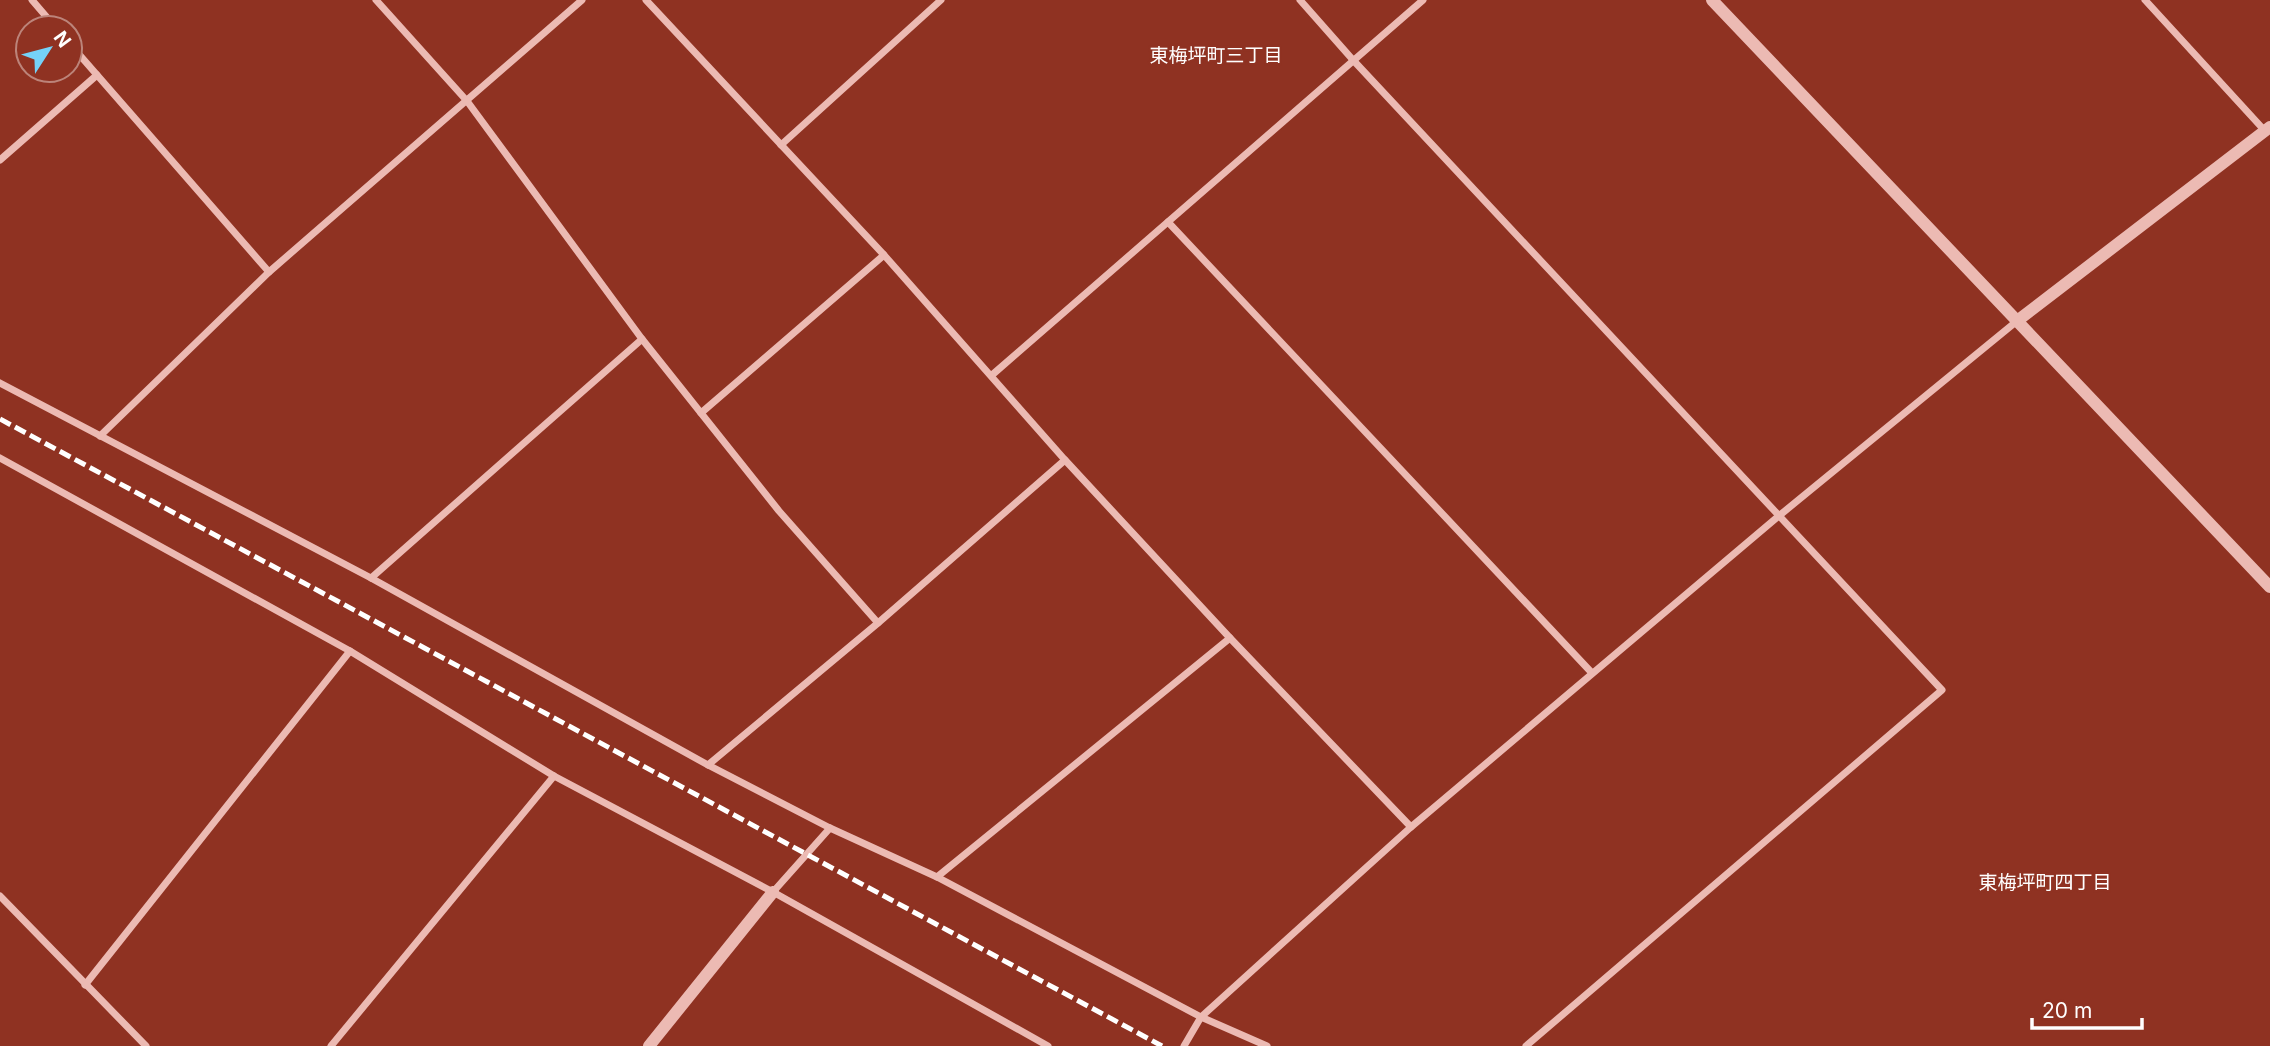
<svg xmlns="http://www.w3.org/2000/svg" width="2270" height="1046" viewBox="0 0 2270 1046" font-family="Inter,'Noto Sans JP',sans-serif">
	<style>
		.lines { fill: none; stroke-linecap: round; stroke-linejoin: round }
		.minor { stroke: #ecbab3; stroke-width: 7 }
		.tertiary { stroke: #ecbab3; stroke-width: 12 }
		.rail { stroke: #fff; stroke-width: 5; stroke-dasharray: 12 5; stroke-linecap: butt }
		.labels { text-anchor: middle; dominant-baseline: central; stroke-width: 5; stroke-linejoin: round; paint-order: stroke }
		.neighbourhood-label { font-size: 19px; fill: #fff; stroke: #8f3222 }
	</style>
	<rect width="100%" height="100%" fill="#8f3222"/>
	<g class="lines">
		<!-- minor -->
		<g class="minor">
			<path d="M32 0 56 28"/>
			<path d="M376 0 467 101 642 339 779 511 878 623"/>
			<path d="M646 0 884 255 1065 460 1230 638 1411 827"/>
			<path d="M1300 0 1353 60 1942 690 1526 1046"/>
			<path d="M2145 0 2265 131"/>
			<path d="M70 44 269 272"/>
			<path d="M781 145 941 0"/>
			<path d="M0 160 97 75"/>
			<path d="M1168 222 1592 673"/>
			<path d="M992 375 1423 0"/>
			<path d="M0 383 371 578 708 765 830 828 937 877 1201 1017 1267 1046"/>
			<path d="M701 413 884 255"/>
			<path d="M100 436 269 272 582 0"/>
			<path d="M0 458 350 651 554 776 773 892 1048 1046"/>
			<path d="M371 578 642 339"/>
			<path d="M708 765 878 623 1065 460"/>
			<path d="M937 877 1230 638"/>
			<path d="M773 892 830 828"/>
			<path d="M0 896 146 1046"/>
			<path d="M85 985 350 651"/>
			<path d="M331 1046 554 776"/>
			<path d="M1184 1046 1201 1017 1411 827 1780 515 2017 321"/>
		</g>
		<!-- tertiary -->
		<g class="tertiary">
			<path d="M1712 0 2270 587"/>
			<path d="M2017 321 2270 127"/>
			<path d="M649 1046 773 892"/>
		</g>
		<!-- rail -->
		<path class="rail" d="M0 419 1162 1046"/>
	</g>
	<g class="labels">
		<!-- neighbourhood labels -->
		<g class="neighbourhood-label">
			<text x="1216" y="55">東梅坪町三丁目</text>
			<text x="2045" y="882">東梅坪町四丁目</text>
		</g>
	</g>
	<!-- north arrow -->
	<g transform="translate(49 49) rotate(54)"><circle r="33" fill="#8f3222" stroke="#bc847a" stroke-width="2"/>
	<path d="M0-5L12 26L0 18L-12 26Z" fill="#75d2f8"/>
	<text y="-10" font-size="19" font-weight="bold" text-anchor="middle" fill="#ffffff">N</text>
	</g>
	<!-- scale -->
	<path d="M2032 1018v10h110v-10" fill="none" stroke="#ffffff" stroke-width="3.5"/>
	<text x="2042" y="1018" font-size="21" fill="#ffffff" stroke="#8f3222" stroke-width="5" paint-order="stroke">20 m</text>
</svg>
